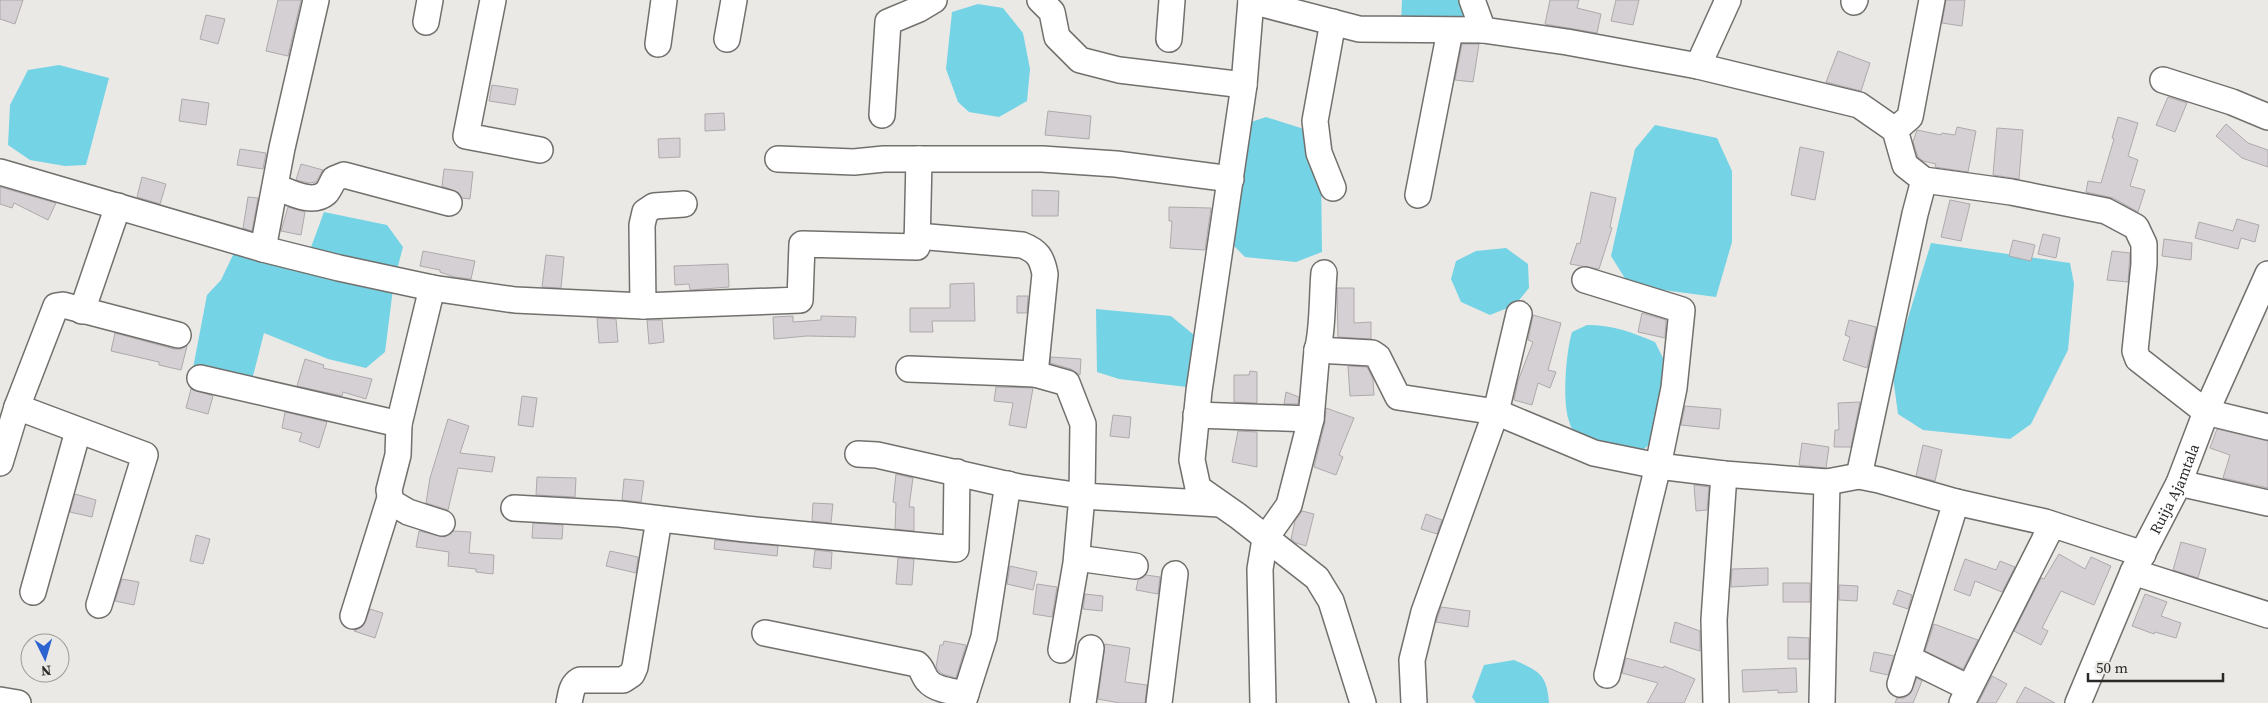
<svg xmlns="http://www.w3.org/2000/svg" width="2268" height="703" viewBox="0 0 2268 703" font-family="'Source Serif 4',serif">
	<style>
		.water { fill: #74d3e5 }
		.building { fill: #d5d0d3; stroke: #aea9ac }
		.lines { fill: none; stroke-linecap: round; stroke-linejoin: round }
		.minor-casing { stroke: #72706d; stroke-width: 28 }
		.minor { stroke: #fff; stroke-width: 25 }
		.labels { text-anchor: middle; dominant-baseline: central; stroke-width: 4.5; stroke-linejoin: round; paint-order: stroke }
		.street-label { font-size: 15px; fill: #2a2927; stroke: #ebe9e5 }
	</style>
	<rect width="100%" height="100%" fill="#ebe9e5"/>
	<!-- water -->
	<g class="water">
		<path d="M1402 0H1468L1475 25 1401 24Z"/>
		<path d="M978 4 1003 8 1023 33 1030 69 1027 101 999 117 969 112 958 102 946 69 952 12Z"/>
		<path d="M59 65 109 78 86 165 65 166 30 160 8 145 10 105 28 70Z"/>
		<path d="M1266 117 1304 129 1321 174 1322 252 1296 262 1245 257 1234 246 1230 236 1245 124Z"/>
		<path d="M1655 125 1717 138 1732 171V242L1716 297 1663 290 1626 280 1611 256 1635 149Z"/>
		<path d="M324 212 387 225 403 247 394 281 385 352 366 368 328 359 264 333 252 380 193 368 207 295 221 280 233 255 252 252 310 250Z"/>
		<path d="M1931 243 2070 263 2074 284 2068 350 2031 424 2010 439 1923 430 1898 414 1892 370Z"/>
		<path d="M1506 248 1528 264 1529 288 1515 305 1490 315 1461 302 1451 279 1456 261 1476 251Z"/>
		<path d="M1096 309 1171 316 1194 335 1187 387 1119 379 1097 372Z"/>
		<path d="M1587 325C1612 325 1632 332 1655 342L1663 358 1658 426 1651 443 1639 453 1576 435C1573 430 1570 426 1569 421 1562 401 1566 352 1572 332Z"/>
		<path d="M1514 660C1539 671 1547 674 1549 703H1476L1472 697 1484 665Z"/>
	</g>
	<!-- building -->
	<g class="building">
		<path d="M0 0H23L15 24 0 19Z"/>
		<path d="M278 0H301L288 56 266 51Z"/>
		<path d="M1550 0H1579L1577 8 1601 14 1597 33 1545 24Z"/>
		<path d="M1616 0H1639L1633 25 1611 21Z"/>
		<path d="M1946 0H1965L1962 26 1942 23Z"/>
		<path d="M206 15 225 19 218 44 200 39Z"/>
		<path d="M1462 44H1479L1473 82 1455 80Z"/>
		<path d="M1838 51 1870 63 1861 91 1826 82Z"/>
		<path d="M492 85 518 89 515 105 489 101Z"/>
		<path d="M2168 97 2187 103 2175 132 2156 125Z"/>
		<path d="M182 99 209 103 206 125 179 121Z"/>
		<path d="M1048 111 1091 116 1089 139 1045 135Z"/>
		<path d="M724 113 725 130 705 131V114Z"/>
		<path d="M2118 117 2138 123 2128 156 2138 160 2130 186 2145 190 2138 212 2113 198 2086 192 2088 181 2101 183 2114 139 2112 138Z"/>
		<path d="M2226 124 2248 143 2268 150V167L2242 158 2216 136Z"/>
		<path d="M1957 127 1976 131 1968 172 1935 167 1936 164 1923 161 1918 157 1913 142 1917 130 1941 135 1942 133 1955 135Z"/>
		<path d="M1997 128 2023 130 2019 179 1993 175Z"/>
		<path d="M680 138V157L659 158 658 139Z"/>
		<path d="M1800 147 1824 152 1815 200 1791 195Z"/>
		<path d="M240 149 266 153 263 169 237 165Z"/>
		<path d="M301 164 323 170 316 182 309 183 296 180Z"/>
		<path d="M444 169 473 172 470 199 462 198 459 193 442 186Z"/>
		<path d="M142 177 166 184 160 204 137 197Z"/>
		<path d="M0 187 56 203 48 220 14 203 12 208 0 204Z"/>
		<path d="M1032 190 1059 191 1058 216H1032Z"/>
		<path d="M1591 192 1616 198 1610 227 1612 228 1599 269 1570 264 1577 243 1580 244Z"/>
		<path d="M248 197 258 198 252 231 243 228Z"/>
		<path d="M1950 200 1970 204 1961 241 1941 237Z"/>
		<path d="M288 207 305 212 301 235 281 231Z"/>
		<path d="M1169 207 1211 208 1205 250 1170 248 1172 221H1169Z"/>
		<path d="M2237 219 2259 225 2255 242 2241 238 2238 249 2195 238 2199 222 2233 231Z"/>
		<path d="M2043 234 2060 238 2056 258 2038 254Z"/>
		<path d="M2164 239 2192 243 2191 260 2162 256Z"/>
		<path d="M2013 240 2035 245 2031 261 2009 256Z"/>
		<path d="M423 251 475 261 471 279 454 277 440 272V270L420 266Z"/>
		<path d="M2112 251 2130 253 2128 282 2107 280Z"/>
		<path d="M546 255 564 257 561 288 542 287Z"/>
		<path d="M728 264 729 287 690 290 689 284 675 285 674 266Z"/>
		<path d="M974 283 975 321H932L933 332H910V308H950V284Z"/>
		<path d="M1337 288H1354V323L1371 322V339L1338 337Z"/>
		<path d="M1017 296H1028L1027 313H1017Z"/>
		<path d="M1642 313 1666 320 1665 338 1638 332Z"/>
		<path d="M1533 315 1561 323 1548 370 1556 372 1550 388 1538 383 1532 405 1514 400 1518 381 1533 342 1528 340Z"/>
		<path d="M793 316V322L821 320V316L856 317 855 337 807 336 774 339 773 317Z"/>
		<path d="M597 318 616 319 618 342 599 343Z"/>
		<path d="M647 320H662L664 342 649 344Z"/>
		<path d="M1849 320 1876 327 1867 368 1843 360 1850 337 1845 335Z"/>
		<path d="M115 333 174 349H181L187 346 181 370 159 365V362L111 351Z"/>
		<path d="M1051 357 1081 359 1080 375 1071 369 1050 363Z"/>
		<path d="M305 359 324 365 323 368 372 379 366 399 343 392 342 396 297 386Z"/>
		<path d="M1348 366 1367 367 1373 379 1374 395 1350 396Z"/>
		<path d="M1250 371 1257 372V403L1234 402V375H1249Z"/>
		<path d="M996 387 1033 388 1026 428 1009 425 1013 403 994 401Z"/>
		<path d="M191 389 213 396 208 414 186 408Z"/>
		<path d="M1286 392 1299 397 1298 404H1284Z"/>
		<path d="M522 396 537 398 533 427 518 425Z"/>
		<path d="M1860 402 1851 447H1834L1835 430H1839L1838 403Z"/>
		<path d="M1685 406 1721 409 1719 429 1681 425Z"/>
		<path d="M1326 408 1354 418 1339 455 1343 457 1336 475 1314 467 1325 422Z"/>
		<path d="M285 412 327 422 319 448 299 441 302 433 282 428Z"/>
		<path d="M1113 415 1131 417 1129 438 1110 436Z"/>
		<path d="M448 419 469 426 460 453 495 457 492 472 458 468 448 510 426 503 430 478Z"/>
		<path d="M2217 429 2268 441V488L2223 478 2230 455 2210 448Z"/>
		<path d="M1238 431 1257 432V467L1232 462Z"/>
		<path d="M1802 443 1829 447 1826 468 1799 465Z"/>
		<path d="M1923 445 1942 450 1935 481 1916 476Z"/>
		<path d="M896 474 913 478 909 507H914V531L895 529 896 503 893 502Z"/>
		<path d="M537 477 576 478 575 497 536 495Z"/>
		<path d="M624 479 644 481 641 502 622 500Z"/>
		<path d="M1694 485 1709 487 1707 510 1696 511Z"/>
		<path d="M75 494 96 500 92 517 70 512Z"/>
		<path d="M813 503 833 504 831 523 812 521Z"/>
		<path d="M1302 511 1314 514 1306 546 1296 543 1291 539 1295 521Z"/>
		<path d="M1426 514 1442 520 1437 534 1421 529Z"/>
		<path d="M533 523 563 525 562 539 532 538Z"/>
		<path d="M419 531 445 537 453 531 471 532 469 553 494 555 493 574 476 572V569L448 566 449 552 416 547Z"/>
		<path d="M196 535 210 539 203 564 190 561Z"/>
		<path d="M715 540 778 546 777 556 714 549Z"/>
		<path d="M2181 542 2206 549 2198 578 2173 570Z"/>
		<path d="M815 550 832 552 831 569 813 567Z"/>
		<path d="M610 551 638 557 636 573 606 566Z"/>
		<path d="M2059 554 2085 569 2091 557 2111 566 2094 605 2061 591 2042 628 2048 631 2041 645 2014 631 2041 578 2044 579Z"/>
		<path d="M898 558 914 559 912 585 896 584Z"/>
		<path d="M1965 559 1996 570 2000 561 2015 567 2002 592 1975 581 1970 596 1954 590Z"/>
		<path d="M1010 566 1037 572 1033 590 1007 584Z"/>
		<path d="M1768 568V585L1731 587 1732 569Z"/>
		<path d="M1146 575 1160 577 1158 594 1136 590 1138 580Z"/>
		<path d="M122 579 139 582 134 605 115 601Z"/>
		<rect x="1783" y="583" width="27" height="19"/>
		<path d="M1037 584 1057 587 1052 617 1033 614Z"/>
		<path d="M1839 585 1858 586 1857 601 1839 600Z"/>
		<path d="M1898 590 1912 595 1908 609 1893 604Z"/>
		<path d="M1085 594 1103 596 1102 611 1083 609Z"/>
		<path d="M2145 594 2167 602 2161 616 2181 623 2176 638 2155 632 2154 634 2132 626Z"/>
		<path d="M1441 607 1470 611 1468 627 1436 622Z"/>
		<path d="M370 609 383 613 375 638 354 631 363 626Z"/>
		<path d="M1675 622 1700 631V651L1670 642Z"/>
		<path d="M1934 624 1978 640 1963 669 1925 651Z"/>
		<path d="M1788 637 1809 638V659H1788Z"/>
		<path d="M944 641 966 645 956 678 942 674 936 667 940 645H943Z"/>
		<path d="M1105 644 1130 648 1125 682 1147 685 1145 703H1120L1098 699Z"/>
		<path d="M1874 652 1894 656 1888 675 1870 671Z"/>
		<path d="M1626 658 1663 668 1664 666 1695 679 1684 703H1647L1658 683 1622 673Z"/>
		<path d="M1796 668 1797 692 1778 693V690L1743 692 1742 670Z"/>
		<path d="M1992 676 2007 684 1996 703H1978Z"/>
		<path d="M1917 678 1922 681 1913 703H1895L1897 698H1904L1910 694Z"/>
		<path d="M2025 687 2055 703H2016Z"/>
	</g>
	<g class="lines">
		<defs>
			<g id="minor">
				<path d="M493 0 466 136 540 150"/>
				<path d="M1040 0 1052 12 1057 37 1080 60 1119 70 1244 85"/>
				<path d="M1251 0 1244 85 1199 391 1192 460 1198 488 1238 516 1317 578 1331 601 1363 703"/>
				<path d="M1472 0 1483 30"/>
				<path d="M1251 1 1359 29 1483 30 1567 42 1698 66 1859 105 1895 130 1905 165 1924 180 2011 192 2106 211 2136 227 2144 244V264L2135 351 2138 359 2206 412 2268 427"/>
				<path d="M1854 2 1855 0"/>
				<path d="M426 22 430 0"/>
				<path d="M727 39 734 0"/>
				<path d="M1169 39 1172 0"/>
				<path d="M658 44 664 0"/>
				<path d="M1698 66 1728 0"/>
				<path d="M2163 80 2232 102 2268 117"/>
				<path d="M882 115 888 22 919 9 934 0"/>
				<path d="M1895 130 1910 117 1932 0"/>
				<path d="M778 159 854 162 884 159H1042L1116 164 1231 179"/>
				<path d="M0 172 263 249 339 268 432 288 515 300 643 306 800 300 802 244 917 247 919 159"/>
				<path d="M276 187C290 192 312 205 326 193 329 190 332 183 334 179L344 175 449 203"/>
				<path d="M1333 188 1319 153 1315 121 1333 22"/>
				<path d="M1418 195 1450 31"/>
				<path d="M917 236 1022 245C1038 251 1042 258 1045 274L1035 374"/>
				<path d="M263 249 282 148 316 0"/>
				<path d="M1585 280 1682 310 1674 388 1658 466 1607 675"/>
				<path d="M643 306 642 225 645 212 654 206 684 204"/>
				<path d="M82 311 118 206"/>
				<path d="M1317 350 1372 353 1378 357 1398 397 1496 412 1594 453 1658 466 1724 474 1827 482 1859 476 1879 480 1956 502 2045 522 2143 554"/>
				<path d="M909 369 1035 374 1067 383 1083 424 1082 496 1220 504"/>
				<path d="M200 378 399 424 432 288"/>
				<path d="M17 407 145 455 99 605"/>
				<path d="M1196 415 1311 419"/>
				<path d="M399 424 398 455 389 490 391 502 408 512 442 523"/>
				<path d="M858 454 877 455 1019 487 1082 496 1076 563 1061 650"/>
				<path d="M0 463 17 407 56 306 63 305 178 335"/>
				<path d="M1859 476 1915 214 1924 180"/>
				<path d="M2179 483 2268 503"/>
				<path d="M514 508 620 514 746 529 956 549 957 472"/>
				<path d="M1077 558 1135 566"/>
				<path d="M2133 572 2268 615"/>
				<path d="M33 592 78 431"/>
				<path d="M353 616 390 498"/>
				<path d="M765 633 917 664C923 669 923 676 928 681 935 690 956 692 966 694"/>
				<path d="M1908 658 1969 688"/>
				<path d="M1900 684 1956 502"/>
				<path d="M0 700 18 703"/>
				<path d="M569 703C571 694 571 685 580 680H623L632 674 635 667 659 519"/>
				<path d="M963 703 984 637 1008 484"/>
				<path d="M1083 703 1091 648"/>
				<path d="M1159 703 1175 574"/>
				<path d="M1263 703 1260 569 1265 539 1289 505 1311 419 1317 350C1323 333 1322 293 1324 273"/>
				<path d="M1414 703 1412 660 1424 612 1496 412 1519 314"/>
				<path d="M1716 703 1714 620 1724 474"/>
				<path d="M1822 703 1827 482"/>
				<path d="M1962 703 2052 525"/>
				<path id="s1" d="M2078 703 2133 572 2179 483 2206 412 2268 274"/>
			</g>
		</defs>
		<!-- minor casing -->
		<use href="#minor" class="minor-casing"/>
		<!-- minor -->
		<use href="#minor" class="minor"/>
	</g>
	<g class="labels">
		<!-- street labels -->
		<g class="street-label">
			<text stroke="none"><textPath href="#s1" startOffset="235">Ruija Ajamtala</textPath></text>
		</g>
	</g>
	<!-- north arrow -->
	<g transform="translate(45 658) rotate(175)"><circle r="24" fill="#ebe9e5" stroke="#9e9c99"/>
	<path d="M0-4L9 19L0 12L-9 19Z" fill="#2b63d1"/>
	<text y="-8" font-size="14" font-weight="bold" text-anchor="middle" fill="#2a2927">N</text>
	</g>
	<!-- scale -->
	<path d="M2088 673v8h135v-8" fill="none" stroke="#2a2927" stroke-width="2.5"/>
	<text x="2096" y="673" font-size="15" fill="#2a2927" stroke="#ebe9e5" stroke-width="4" paint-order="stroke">50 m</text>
</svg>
